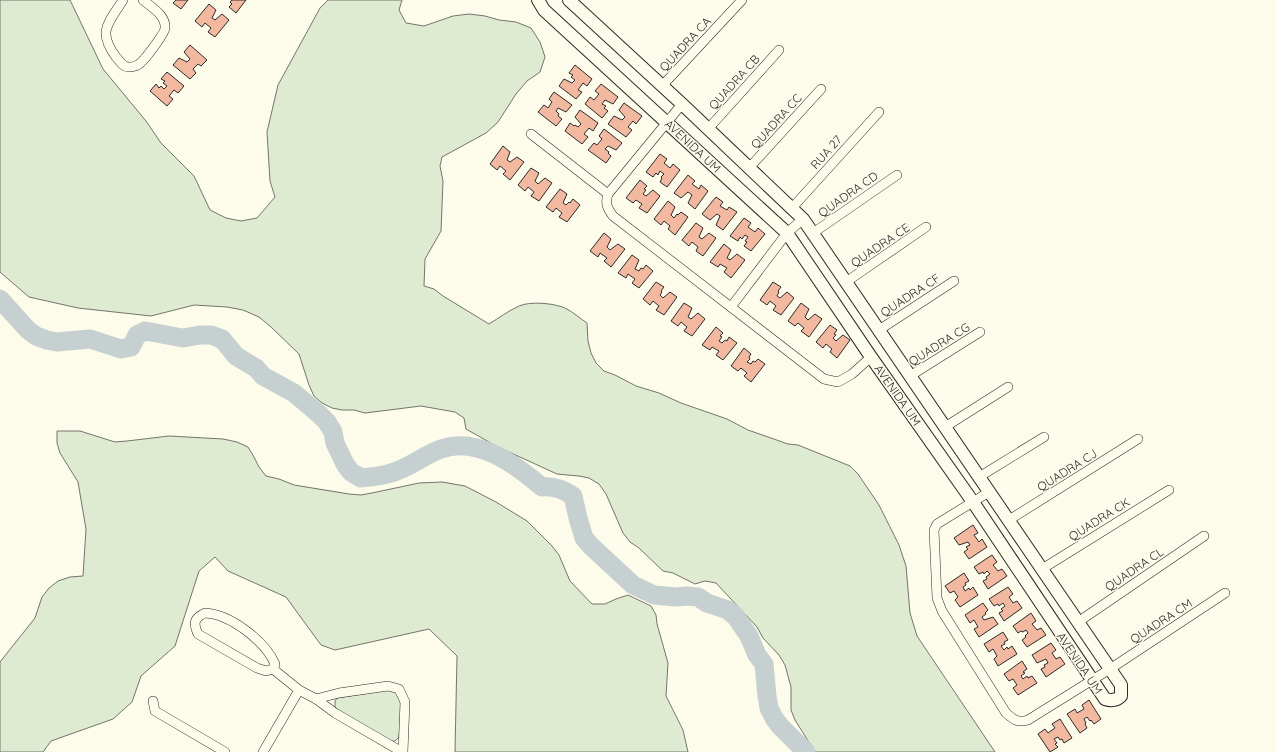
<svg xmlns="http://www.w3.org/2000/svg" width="1276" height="752" viewBox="0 0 1276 752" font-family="Quicksand,sans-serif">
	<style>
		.green { fill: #deebd1; stroke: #74746e }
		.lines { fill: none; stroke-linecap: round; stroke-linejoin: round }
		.river { stroke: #c7d0d0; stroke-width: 19 }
		.building { fill: #f2b8a0; stroke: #2b2b2b }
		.minor-casing { stroke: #2b2b2b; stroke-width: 10 }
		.tertiary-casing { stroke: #2b2b2b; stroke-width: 14 }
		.minor { stroke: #fdfbea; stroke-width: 9 }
		.tertiary { stroke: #fdfbea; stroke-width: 12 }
		.labels { text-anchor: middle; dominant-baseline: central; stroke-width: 3; stroke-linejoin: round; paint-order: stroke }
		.street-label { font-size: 12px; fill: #2b2b2b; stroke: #fdfbea }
	</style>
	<rect width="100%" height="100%" fill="#fdfbea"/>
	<!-- green -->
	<g class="green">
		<path d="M0 0H70L103 69 146 121 161 143 194 176 210 210 226 218 241 221 257 218 275 197 270 181 267 132 278 85 320 8 328 0H402L399 10 406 23 424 26 453 16 469 14 485 16 499 20 516 22 531 28 540 42 545 57 540 72 527 81 516 94 498 122 486 133 442 157 440 166 443 181 441 231 425 259 424 286 434 289 443 296 489 324C499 318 508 311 519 306 530 301 556 303 567 309 574 313 581 319 587 323L588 341 591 353 596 363 604 371 615 375 636 386 659 393 681 403 727 419 748 430 788 444 798 445 850 466 858 474 879 505 899 545 906 566 910 613 917 636 995 752H815L795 720 791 710V687L785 665 779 655 763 638 757 627 716 583 705 581 695 584 673 573 663 571 639 548 630 542 623 533 606 494 599 484 589 478 579 476 557 474 496 446 466 429 464 418 455 412 421 406 365 413 354 410H342L332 408 322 403 314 396 309 385 299 354 271 327 259 317 243 310 227 307 194 305 151 316 78 308 29 297 0 272Z"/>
		<path d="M57 431H80L115 442 127 441 169 436 223 439 237 442 248 447 254 457 259 467 266 476 279 479 294 485 349 494 361 495 372 493 419 483 442 482 465 486 496 502 527 521 552 546 559 555 570 581 592 604H605L616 599 628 595 651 606 656 615 657 624 668 663 666 696 683 730 688 752H455L457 656 429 629 335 650 321 645 286 597 228 571 215 557 199 571 175 646 141 676 132 702 113 719 51 741 43 752H0V662L35 618 42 597 49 588 58 581 70 577 83 576 86 529 78 482 60 453 57 443Z"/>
		<path d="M387 690C389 690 392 690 394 691 405 696 400 727 399 737L395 741H390L335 708V701L337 698Z"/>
	</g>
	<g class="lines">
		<!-- river -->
		<path class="river" d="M0 299 28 330 36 336 47 340 57 342 90 339 121 349 131 347 137 335 145 331 183 338 200 335H211L222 339 236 356 256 368 263 376 294 393 319 414 327 422 333 432 335 443 345 464 351 472 361 478C371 477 382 476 391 473 409 468 424 455 441 449 477 436 515 464 542 487 554 486 563 489 573 496L578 518 584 538 591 546 633 585 654 595 676 597 687 596 698 597 707 603 728 610 736 617 749 636 757 655 764 664 767 696 769 708 774 718 780 726 806 752"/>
	</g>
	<!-- building -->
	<g class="building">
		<path d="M176 0H188L181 9 173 3Z"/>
		<path d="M232 0H246L236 13 229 7 232 4 230 2Z"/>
		<path d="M209 4 216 10 212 18 215 20 222 14 229 20 215 37 208 32 211 28 205 23 202 27 195 21Z"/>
		<path d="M190 45 207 60 201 66 198 64 193 69 196 73 190 79 173 65 179 58 187 62 190 59 184 52Z"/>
		<path d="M575 65 592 79 587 86 583 83 578 90 582 92 576 99 559 86 564 79 572 83 575 80 571 77 573 75 569 73Z"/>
		<path d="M167 72 184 86 178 93 174 90 169 96 173 99 167 106 150 91 156 84 159 88 161 86 164 89 167 86 163 83 165 81 161 79Z"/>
		<path d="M601 84 618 97 613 104 605 100 602 104 606 106 604 108 608 111 602 118 585 104 590 97 594 100 599 94 595 91Z"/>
		<path d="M554 92 572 105 566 112 558 108 556 111 559 114 558 116 562 119 556 126 538 112 544 105 548 108 552 102 549 99Z"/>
		<path d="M624 103 642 116 636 124 633 121 628 127 632 130 626 137 608 124 614 116 622 120 625 117 619 110Z"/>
		<path d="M580 110 598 123 593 131 589 128 584 134 588 137 582 144 565 131 570 123 574 126 575 125 578 127 581 124 575 117Z"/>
		<path d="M604 129 622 143 616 150 608 146 605 149 609 152 608 153 611 156 606 163 588 150 594 143 597 145 602 139 599 136Z"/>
		<path d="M503 146 510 152 507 160 510 162 517 157 524 162 510 180 503 174 506 171 500 166 497 170 490 164Z"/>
		<path d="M660 154 667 159 664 163 670 168 673 164 680 170 667 187 660 182 662 178 661 177 664 174 660 171 658 175 656 173 653 177 646 172Z"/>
		<path d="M531 168 539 173 535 181 538 184 545 178 552 183 539 201 531 196 534 192 528 187 525 191 518 185Z"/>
		<path d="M688 175 695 181 692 184 699 189 701 185 708 191 695 209 688 203 692 195 688 192 681 198 674 193Z"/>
		<path d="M640 180 647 186 644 189 646 190 643 194 646 196 653 190 660 196 647 213 639 208 642 204 636 200 633 203 626 198Z"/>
		<path d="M560 189 567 194 563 203 566 205 569 202 570 203 573 199 580 205 567 222 559 217 562 213 556 208 553 212 546 207Z"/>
		<path d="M716 197 723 202 720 206 727 210 729 207 737 212 723 230 716 225 720 216 717 214 710 220 702 214Z"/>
		<path d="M668 201 675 207 671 215 674 218 677 214 678 215 681 212 688 217 675 235 668 229 670 226 664 221 661 225 654 219Z"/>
		<path d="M744 218 751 223 748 227 755 232 758 228 765 234 751 251 744 246 747 242 745 241 748 237 745 235 742 239 740 237 738 241 730 236Z"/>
		<path d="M696 223 703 228 699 237 702 239 709 233 716 238 703 256 696 251 698 247 692 242 689 246 682 240Z"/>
		<path d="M604 233 611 239 607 247 610 250 618 244 625 249 611 267 604 261 607 258 600 253 598 257 590 251Z"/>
		<path d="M724 244 731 250 727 258 730 260 737 254 745 260 731 278 724 272 727 268 720 264 718 267 710 262Z"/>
		<path d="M632 255 639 260 635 269 639 271 641 268 643 269 646 265 653 271 639 288 632 283 635 279 628 274 626 278 618 273Z"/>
		<path d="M656 282 664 287 661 291 662 292 660 295 663 298 670 292 677 297 664 315 656 310 659 306 653 301 650 305 643 299Z"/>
		<path d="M773 282 781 287 778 291 779 292 777 296 780 298 787 292 794 298 781 315 773 310 776 306 770 301 767 305 760 300Z"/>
		<path d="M684 303 692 308 688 317 691 319 698 313 705 319 692 336 684 331 687 327 681 322 678 326 671 321Z"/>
		<path d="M801 303 809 309 805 317 808 320 815 314 822 319 809 337 801 331 804 328 798 323 795 326 788 321Z"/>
		<path d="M830 325 837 330 834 334 836 335 833 338 836 341 843 335 850 340 837 358 830 352 832 349 826 344 823 348 816 342Z"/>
		<path d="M716 327 723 333 720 336 722 337 719 341 722 343 725 340 727 341 729 337 737 343 723 360 716 355 719 351 712 347 710 350 702 345Z"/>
		<path d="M744 348 751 354 749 357 750 359 747 362 751 364 753 361 755 362 758 359 765 364 751 382 744 376 747 373 741 368 738 371 731 366Z"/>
		<path d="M973 525 978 533 974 535 979 542 982 539 987 547 969 559 964 552 968 549 966 547 970 545 968 542 959 545 954 538Z"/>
		<path d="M992 555 997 562 993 565 998 571 1002 569 1007 576 988 589 983 581 987 579 986 577 990 574 987 571 984 574 983 572 979 574 974 567Z"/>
		<path d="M964 573 969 581 965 583 966 585 963 587 965 591 969 588 970 590 973 587 978 595 960 607 955 600 958 597 954 591 950 593 945 586Z"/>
		<path d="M1008 587 1013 594 1009 597 1013 603 1017 601 1022 608 1004 621 999 613 1003 611 1001 609 1005 606 1003 603 999 606 998 604 994 606 989 599Z"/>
		<path d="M983 603 988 610 985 613 986 614 982 617 984 620 993 617 998 624 979 637 974 629 978 627 974 620 970 623 965 615Z"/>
		<path d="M1031 613 1036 621 1032 624 1037 630 1041 628 1046 635 1027 647 1022 640 1026 637 1025 636 1028 633 1026 630 1023 632 1021 631 1018 633 1013 626Z"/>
		<path d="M1003 632 1008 640 1004 642 1005 644 1001 646 1004 650 1007 647 1008 649 1012 646 1017 654 998 666 994 659 997 656 993 649 989 652 984 644Z"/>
		<path d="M1051 643 1056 650 1052 653 1056 659 1060 657 1065 664 1046 677 1041 669 1045 667 1044 665 1048 663 1046 659 1037 663 1032 655Z"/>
		<path d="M1022 661 1027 669 1023 672 1025 673 1021 676 1023 679 1027 676 1028 678 1032 676 1037 683 1018 695 1013 688 1017 685 1013 679 1009 681 1004 674Z"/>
		<path d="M1089 700 1101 719 1094 724 1091 720 1090 721 1087 717 1084 719 1086 723 1085 724 1087 728 1080 733 1067 714 1075 709 1077 713 1084 709 1082 705Z"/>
		<path d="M1060 719 1072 738 1064 743 1062 739 1060 740 1058 737 1054 739 1057 743 1055 744 1058 747 1050 752 1038 734 1045 729 1048 733 1055 728 1052 724Z"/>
	</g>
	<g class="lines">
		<defs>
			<g id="minor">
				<path d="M123 0C108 24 97 31 116 57 120 61 123 68 130 67 132 67 137 66 139 64 144 61 165 33 165 28 166 15 151 7 143 0"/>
				<path d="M662 86 742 0"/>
				<path d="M682 104 608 194C605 203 607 208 613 216L824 379 838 382 852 374 871 357"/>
				<path d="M708 129 779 50"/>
				<path d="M531 134 608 194"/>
				<path d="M749 168 821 89"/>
				<path d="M792 208 879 112"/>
				<path d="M813 233 897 175"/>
				<path d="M846 282 926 227"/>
				<path d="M731 307 787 233 803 219"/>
				<path d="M879 330 954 281"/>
				<path d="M910 376 980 332"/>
				<path d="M945 427 1008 387"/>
				<path d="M979 477 1044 437"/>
				<path d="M989 492 937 524 934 530 937 598 942 611 1006 713C1014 720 1018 723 1028 720L1110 669 1225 593"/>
				<path d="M1009 520 1138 439"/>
				<path d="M1042 569 1169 490"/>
				<path d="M205 613C230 614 265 641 275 664L273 669 266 671 257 668 198 634C193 623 194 618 205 613Z"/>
				<path d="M1078 622 1204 536"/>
				<path d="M273 669 299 690 316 699 335 713 402 752"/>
				<path d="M316 699 339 693 388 686 399 689 405 702 403 752"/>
				<path d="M153 701 155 711 225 752"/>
				<path d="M263 752 299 690"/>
			</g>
			<path id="tertiary" d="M538 0 544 10 787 233 871 357 973 502 1105 699C1111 701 1116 701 1121 696V685L803 219 682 104 569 0"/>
		</defs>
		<!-- minor casing -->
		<use href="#minor" class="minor-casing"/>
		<!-- tertiary casing -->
		<use href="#tertiary" class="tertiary-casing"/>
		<!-- minor -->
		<use href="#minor" class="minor"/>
		<!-- tertiary -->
		<use href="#tertiary" class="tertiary"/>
	</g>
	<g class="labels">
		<!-- street labels -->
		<g class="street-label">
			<text transform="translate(685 44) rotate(-47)">QUADRA CA</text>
			<text transform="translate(734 82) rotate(-48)">QUADRA CB</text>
			<text transform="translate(776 121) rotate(-48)">QUADRA CC</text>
			<text transform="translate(693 146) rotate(43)">AVENIDA UM</text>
			<text transform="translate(826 152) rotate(-48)">RUA 27</text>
			<text transform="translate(848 194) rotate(-35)">QUADRA CD</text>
			<text transform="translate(880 245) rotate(-34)">QUADRA CE</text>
			<text transform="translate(910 295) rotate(-33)">QUADRA CF</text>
			<text transform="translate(939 344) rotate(-32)">QUADRA CG</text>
			<text transform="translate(898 395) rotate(55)">AVENIDA UM</text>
			<text transform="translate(1067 470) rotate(-32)">QUADRA CJ</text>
			<text transform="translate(1099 519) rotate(-32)">QUADRA CK</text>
			<text transform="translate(1134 569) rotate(-34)">QUADRA CL</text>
			<text transform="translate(1161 621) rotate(-33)">QUADRA CM</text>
			<text transform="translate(1080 663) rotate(56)">AVENIDA UM</text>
		</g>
	</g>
</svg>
